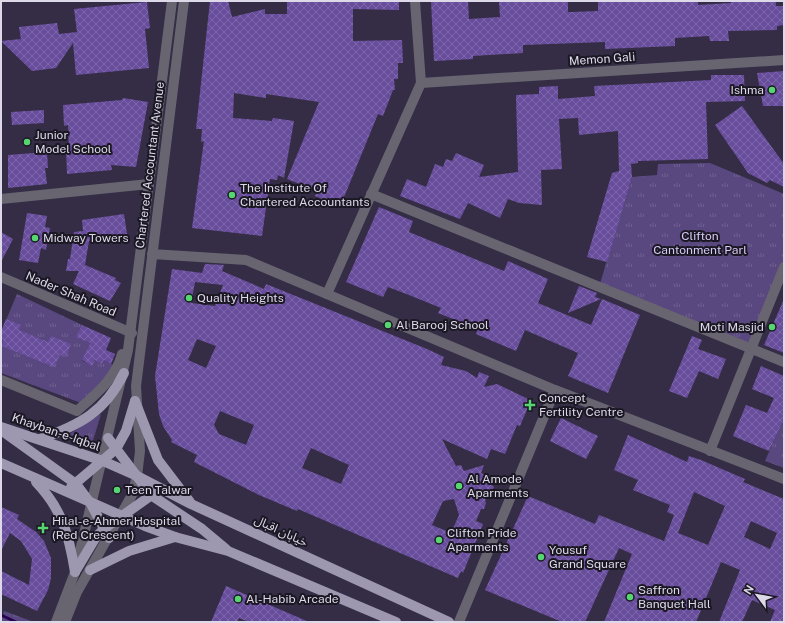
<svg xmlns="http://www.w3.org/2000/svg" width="785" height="623" viewBox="0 0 785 623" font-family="'Public Sans','Noto Sans Arabic',sans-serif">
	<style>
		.grass { fill: url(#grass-tufts) }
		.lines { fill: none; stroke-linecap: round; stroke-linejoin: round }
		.stream { stroke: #280150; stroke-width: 3 }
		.building { fill: url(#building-cross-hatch); fill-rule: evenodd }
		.minor { stroke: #686571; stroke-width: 10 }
		.major { stroke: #9d97b0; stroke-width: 10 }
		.poi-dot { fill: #57d570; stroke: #1b1723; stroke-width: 1.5 }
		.labels { text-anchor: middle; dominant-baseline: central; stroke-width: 4; stroke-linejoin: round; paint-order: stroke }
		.street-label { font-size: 12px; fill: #ddd9e9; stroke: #1b1723 }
		.poi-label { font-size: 12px; fill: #ddd9e9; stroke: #1b1723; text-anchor: start }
		.park-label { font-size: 12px; fill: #d6caf6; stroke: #1b1723 }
	</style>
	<defs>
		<pattern id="grass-tufts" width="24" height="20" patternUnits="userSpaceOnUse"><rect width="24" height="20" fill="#59477f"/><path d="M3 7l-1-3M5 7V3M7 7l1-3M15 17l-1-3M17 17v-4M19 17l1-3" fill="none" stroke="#706191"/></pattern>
		<pattern id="building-cross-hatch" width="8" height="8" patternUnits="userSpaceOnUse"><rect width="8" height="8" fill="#694d9d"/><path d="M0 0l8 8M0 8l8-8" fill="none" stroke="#7e66ab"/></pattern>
	</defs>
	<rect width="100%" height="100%" fill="#342d45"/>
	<!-- grass -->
	<g class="grass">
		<path d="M710 163 784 194V267L751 348 599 287 632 177 657 175 658 164Z"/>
		<path d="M17 294 82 325 77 337 90 343 82 361 92 365 95 360 102 363 104 360 113 365 109 374 81 403 1 373V332Z"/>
		<path d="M101 414 92 444 65 437Z"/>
		<path d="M784 418V468L765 461Z"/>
		<path d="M4 611 34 622H1Z"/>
	</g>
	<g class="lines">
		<!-- stream -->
		<path class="stream" d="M1 615 16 622"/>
	</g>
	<!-- building -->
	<g class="building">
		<path d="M210 1H228L232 17 265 9V14H287V1H399V10L353 9V41L402 40 403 63H398V79H394L395 90H393L383 116 378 114 340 207 315 196 317 191 287 179 319 102 266 94V98L234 93 233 118 272 121 273 118 294 121 284 178 278 175 277 180 270 179 262 236 192 228 204 141 201 142 202 129H196Z"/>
		<path d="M431 1H468L469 19 500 17 499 1H568V12H572L598 11V1H698V5L731 3V1H776V6H784V25L777 26V30L728 31 729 41H710L709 36 675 38V46L605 49V42L523 45V53L473 56V59L434 61Z"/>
		<path d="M147 2 150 28 145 29 149 68 76 75 73 43 56 68 32 71 1 41 21 39 19 27 57 23 59 34 77 32 74 9Z"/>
		<path d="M784 71V106H763L757 73Z"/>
		<path d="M711 75H744L745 101 706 102 708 159 638 161V163L631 164 632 177 607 262 587 257 612 173 619 171 618 131 579 135 578 118 559 119 562 169 541 170 542 205 519 203 508 199 500 218 468 203 460 219 400 196 407 179 426 187 435 164 443 167 446 159 452 161 456 153 484 165 479 177 518 172 516 95 539 94V87L558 86V99L595 96 594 86 711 80Z"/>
		<path d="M123 98 148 102 136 167 111 165 112 170 67 174 66 148H69L68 125 64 126 63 105 122 100Z"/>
		<path d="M742 106 784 164V187L770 180 767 183 748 173 715 125Z"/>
		<path d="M44 110V123L12 125 11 112Z"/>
		<path d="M47 152 48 168H45L47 184 8 188V155Z"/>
		<path d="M379 207 413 221 409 232 504 271 508 261 548 279 538 303 591 325 602 299 640 315 608 393 568 376 578 353 525 330 516 351 476 334 478 329 438 313 441 308 409 295 388 287 383 297 346 282Z"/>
		<path d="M27 213 47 216 45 227 50 228 46 250 41 248 38 263 19 260Z"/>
		<path d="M124 214 127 234 122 235V238L89 241 85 265 116 278 115 280 121 283 110 301 73 284 79 271H66L68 259H70L74 232 83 231 82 220Z"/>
		<path d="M1 232 13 239 1 262Z"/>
		<path d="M205 264 224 265 222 271 264 289 266 284 427 349 444 357 441 365 466 371 477 378 479 372 489 376 484 387 497 384 528 399 529 405 520 426 517 425 505 454 491 449 487 459 442 439 456 466 461 465 464 471 484 465 481 473 495 479 492 485 494 487 491 493H489L485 501 486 503 484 509H481L476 521 483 524 463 573 461 571 458 578 298 509 297 511 259 495 194 462 197 455 171 442 172 440 163 426 159 414 155 376 172 269 202 273ZM195 282 223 285 215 306 191 303ZM197 339 216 346 206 368 188 360ZM220 411 254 425 246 445 219 434 214 425ZM311 448 349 465 341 484 302 468ZM454 499 459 515 451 533 432 525 443 501Z"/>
		<path d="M579 286 597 293 595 297 601 299 568 313Z"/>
		<path d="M784 299V353L764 345Z"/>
		<path d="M6 319 21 325 19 330 48 342 51 336 71 344 66 357 60 355 54 367 2 346 4 340 1 338V332Z"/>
		<path d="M82 325 111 338 106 350 115 354 111 364 104 360 102 364 95 360 92 366 82 360 90 343 76 337Z"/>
		<path d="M692 336 702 340 698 349 726 359 718 379 699 371 687 398 669 391Z"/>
		<path d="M761 366 784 376V419L769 451 733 436 746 405 767 413 774 398 752 389Z"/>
		<path d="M561 418 598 436 586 459 550 441Z"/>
		<path d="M628 435 687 462 689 456 701 460 745 479 743 482 784 499V622H770L775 610 752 600 742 622H719L740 570 721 562 696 622H604L632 554 619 548 585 622H562L485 590 528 496 595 524 599 515 664 541 674 515 667 512 670 505 633 490 638 480 614 470ZM694 492 725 506 708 545 678 533ZM751 521 777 533 770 549 744 537Z"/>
		<path d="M1 507 19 515 17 519 36 532 44 541 51 558V578L48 590 37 611 1 594V571L29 585 32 559 21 541 10 533 1 551Z"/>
		<path d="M226 586 309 622H249L239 618 237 622H211Z"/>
	</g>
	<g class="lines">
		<!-- minor -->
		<g class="minor">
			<path d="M421 83 784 60"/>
			<path d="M371 194 784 362"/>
			<path d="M1 199 149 184"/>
			<path d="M152 254 246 260 555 390 784 479"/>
			<path d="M1 277 132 333"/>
			<path d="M327 294 421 83 415 1"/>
			<path d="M1 380 77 411C95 395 116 378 122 354"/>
			<path d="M710 451 784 267"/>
			<path d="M56 622 75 572 128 350 172 1"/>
			<path d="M65 622 77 592 132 495 137 476 140 451 136 386 184 1"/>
			<path d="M459 622 555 390"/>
		</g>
		<!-- major -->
		<g class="major">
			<path d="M135 401 158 460 190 502"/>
			<path d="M1 427 103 461 137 476 191 504 449 622"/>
			<path d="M1 430 76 484 91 504 109 538"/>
			<path d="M108 438 151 495 202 529 226 549"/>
			<path d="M40 439C80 425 105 412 124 373"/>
			<path d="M1 463 145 526 175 537 228 551 396 622"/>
			<path d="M36 482C62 509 69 535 75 572"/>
			<path d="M71 487 116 449 126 431 135 401"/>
			<path d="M90 570 129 551 175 537"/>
			<path d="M75 572 96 537 105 528 156 492"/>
		</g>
	</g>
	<!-- markers -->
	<g class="poi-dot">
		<circle cx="772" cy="90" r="4"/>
		<circle cx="27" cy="142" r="4"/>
		<circle cx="232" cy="195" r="4"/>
		<circle cx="35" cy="238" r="4"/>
		<circle cx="189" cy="298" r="4"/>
		<circle cx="388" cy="325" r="4"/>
		<circle cx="772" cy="327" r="4"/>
		<path d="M528 399h4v4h4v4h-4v4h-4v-4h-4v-4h4z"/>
		<circle cx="459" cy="486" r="4"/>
		<circle cx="117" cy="490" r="4"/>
		<path d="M41 522h4v4h4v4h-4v4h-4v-4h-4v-4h4z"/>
		<circle cx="439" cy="540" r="4"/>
		<circle cx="541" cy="557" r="4"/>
		<circle cx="630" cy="597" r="4"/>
		<circle cx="238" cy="599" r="4"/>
	</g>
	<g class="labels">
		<!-- street labels -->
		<g class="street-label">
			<text transform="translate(602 59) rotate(-4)">Memon Gali</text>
			<text transform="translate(150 165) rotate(-83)">Chartered Accountant Avenue</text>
			<text transform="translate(71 294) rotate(23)">Nader Shah Road</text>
			<text transform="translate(56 432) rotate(19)">Khayban-e-Iqbal</text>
			<text transform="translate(281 531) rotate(25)">خیابان اقبال</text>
		</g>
		<!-- poi labels -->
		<g class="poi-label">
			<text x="764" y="90" text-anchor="end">Ishma</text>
			<text x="35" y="135">Junior<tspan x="35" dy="14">Model School</tspan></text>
			<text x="240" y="188">The Institute Of<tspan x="240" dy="14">Chartered Accountants</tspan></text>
			<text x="43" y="238">Midway Towers</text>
			<text x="197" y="298">Quality Heights</text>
			<text x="396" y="325">Al Barooj School</text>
			<text x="764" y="327" text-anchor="end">Moti Masjid</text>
			<text x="539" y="398">Concept<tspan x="539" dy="14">Fertility Centre</tspan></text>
			<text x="467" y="479">Al Amode<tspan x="467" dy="14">Aparments</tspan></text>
			<text x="125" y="490">Teen Talwar</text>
			<text x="52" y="521">Hilal-e-Ahmer Hospital<tspan x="52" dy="14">(Red Crescent)</tspan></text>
			<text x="447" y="533">Clifton Pride<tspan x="447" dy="14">Aparments</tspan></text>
			<text x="549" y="550">Yousuf<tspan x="549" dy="14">Grand Square</tspan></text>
			<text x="638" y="590">Saffron<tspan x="638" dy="14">Banquet Hall</tspan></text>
			<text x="246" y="599">Al-Habib Arcade</text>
		</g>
		<!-- park labels -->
		<g class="park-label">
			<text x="700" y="236">Clifton<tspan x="700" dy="14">Cantonment Parl</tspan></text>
		</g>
	</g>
	<!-- border -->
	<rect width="785" height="623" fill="none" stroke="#ddd9e9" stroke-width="4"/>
	<!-- north arrow -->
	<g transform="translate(757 595) rotate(302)" stroke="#1b1723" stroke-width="3" paint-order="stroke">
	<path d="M0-3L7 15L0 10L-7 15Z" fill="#ddd9e9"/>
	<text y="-6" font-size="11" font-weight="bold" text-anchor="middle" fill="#ddd9e9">N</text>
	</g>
</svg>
